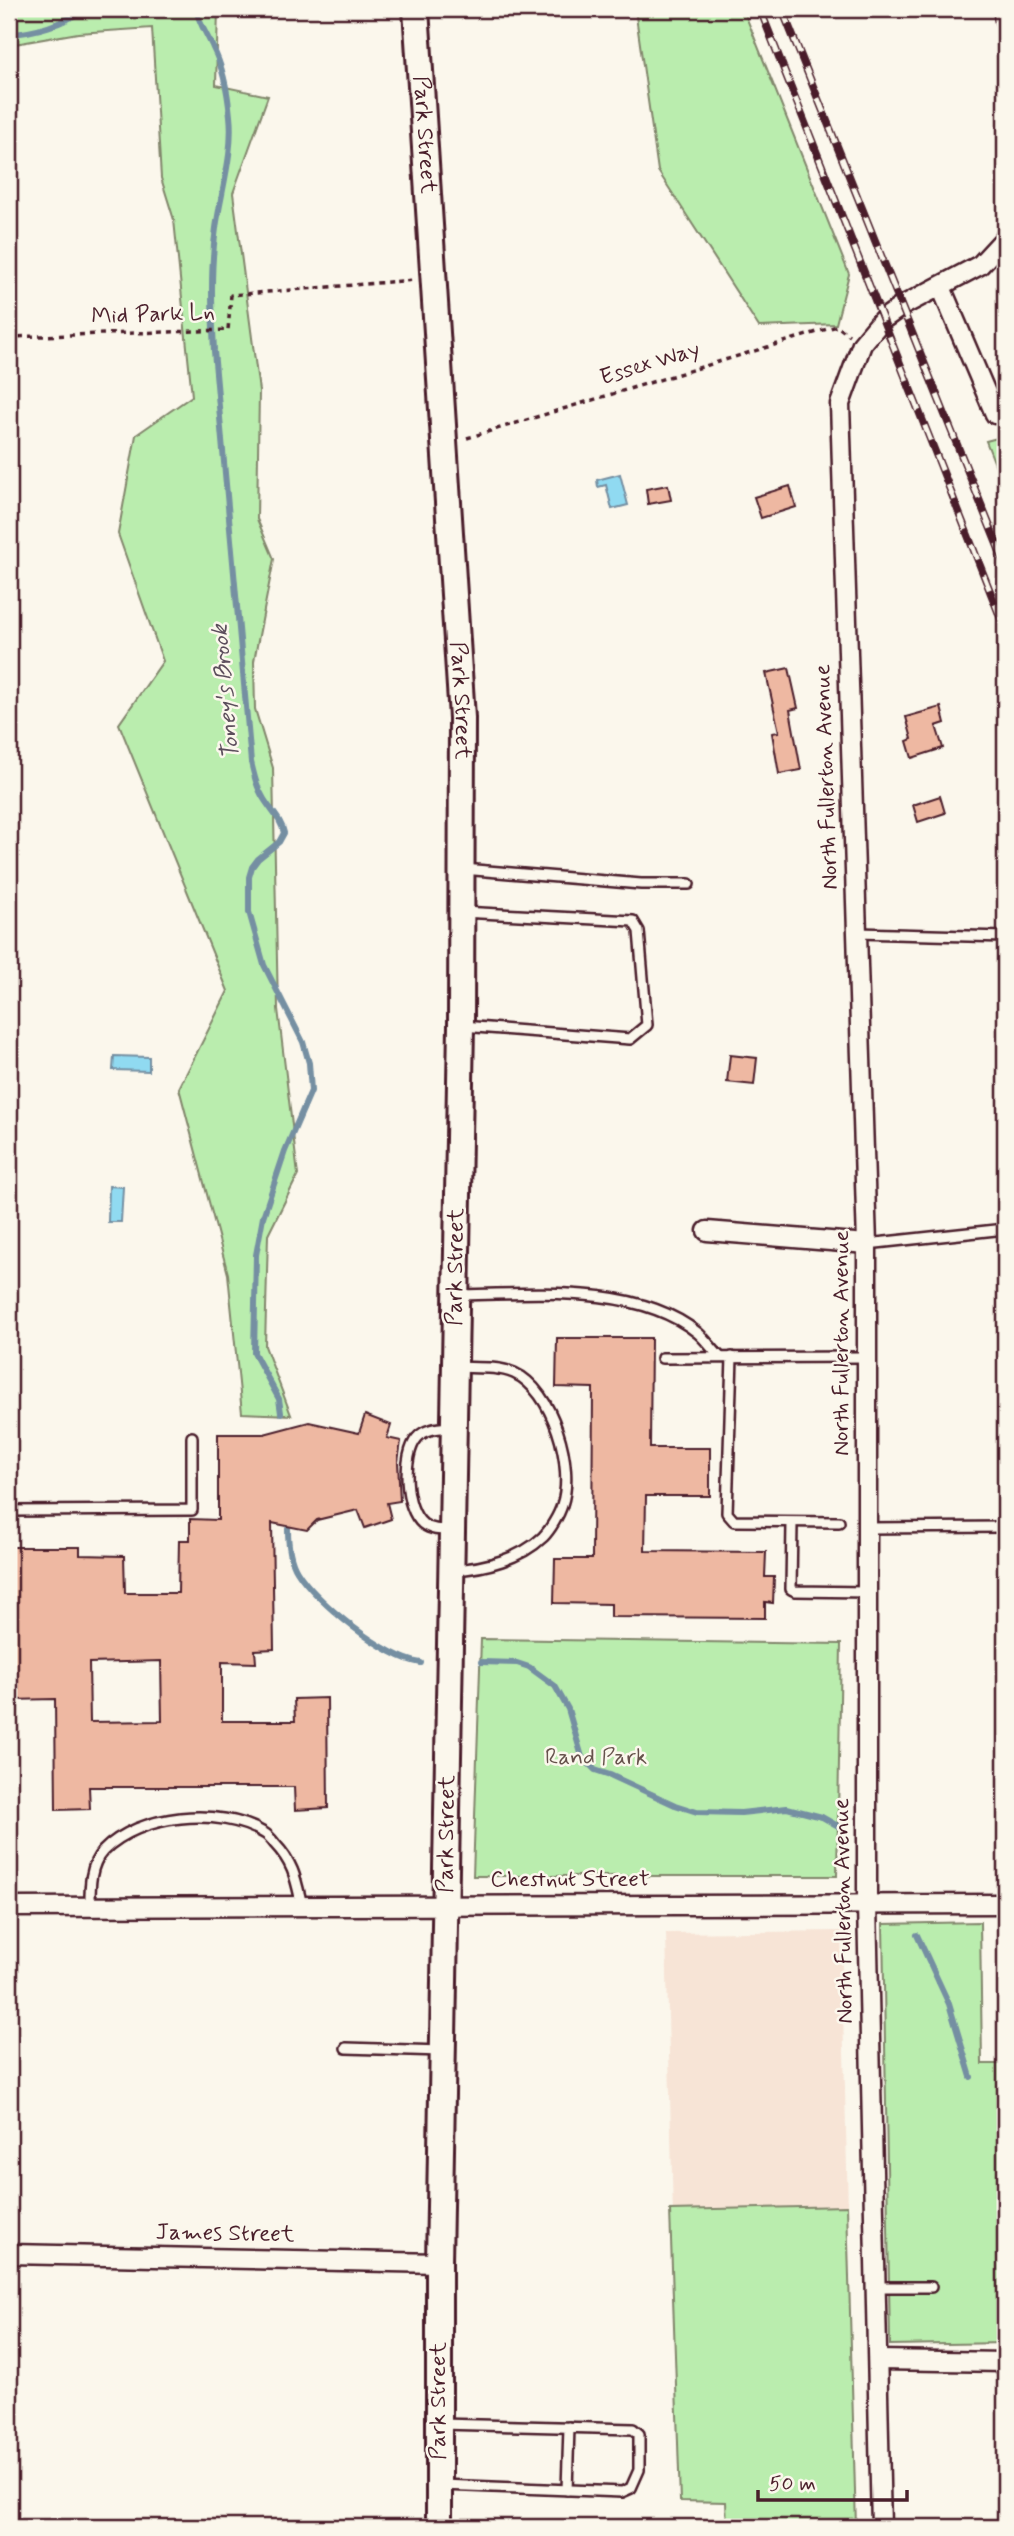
<svg xmlns="http://www.w3.org/2000/svg" width="1014" height="2536" viewBox="0 0 1014 2536" font-family="Mynerve,sans-serif">
	<style>
		.built { fill: #f7e4d6 }
		.green { fill: #baedae; stroke: #82866c; stroke-width: 2 }
		.water { fill: #90daf1; stroke: #748fa2; stroke-width: 2 }
		.lines { fill: none; stroke-linecap: round; stroke-linejoin: round }
		.stream { stroke: #748fa2; stroke-width: 6 }
		.building { fill: #eeb8a2; stroke: #4a1f2b; stroke-width: 2; fill-rule: evenodd }
		.lane-casing { stroke: #4a1f2b; stroke-width: 14 }
		.street-casing { stroke: #4a1f2b; stroke-width: 23 }
		.secondary-casing { stroke: #4a1f2b; stroke-width: 30 }
		.path { stroke: #4a1f2b; stroke-width: 3.5; stroke-dasharray: 5 5; stroke-linecap: butt }
		.lane { stroke: #fbf7ec; stroke-width: 9 }
		.street { stroke: #fbf7ec; stroke-width: 18 }
		.secondary { stroke: #fbf7ec; stroke-width: 24 }
		.rail-casing { stroke: #4a1f2b; stroke-width: 8 }
		.rail { stroke: #fbf7ec; stroke-width: 5; stroke-dasharray: 16; stroke-linecap: butt }
		.labels { text-anchor: middle; dominant-baseline: central; stroke-width: 5; stroke-linejoin: round; paint-order: stroke }
		.street-label { font-size: 23px; fill: #4a1f2b; stroke: #fbf7ec }
		.park-label { font-size: 23px; fill: #66524c; stroke: #fbf7ec }
		.water-label { font-size: 24px; font-style: italic; fill: #5c4e5c; stroke: #fbf7ec }
	</style>
	<rect width="100%" height="100%" fill="#fbf7ec"/>
	<filter id="ink" filterUnits="userSpaceOnUse"><feTurbulence type="fractalNoise" baseFrequency=".0143" numOctaves="2"/><feDisplacementMap in="SourceGraphic" scale="14" xChannelSelector="R" yChannelSelector="G"/><feConvolveMatrix kernelMatrix="1 2 1 2 8 2 1 2 1" color-interpolation-filters="sRGB"/></filter>
	<g filter="url(#ink)">
		<!-- built -->
		<path class="built" d="M841 1931 856 2527H727L726 2502 680 2501 666 1933Z"/>
		<!-- green -->
		<g class="green">
			<path d="M9 9H218L216 85 268 96 233 193 259 391 257 519 274 559 254 661 255 709 273 768 278 1009 298 1175 268 1235 265 1346 291 1415 242 1413 228 1274 179 1088 228 991 119 724 163 661 118 534 136 435 192 396 174 220 161 178 152 28 78 33 9 45Z"/>
			<path d="M635 9H743L849 274 836 324 759 327 658 171Z"/>
			<path d="M1005 436V490L986 441Z"/>
			<path d="M481 1639 841 1644 837 1876H473Z"/>
			<path d="M980 1922 982 2064H1005V2343L890 2345 883 1924Z"/>
			<path d="M847 2206 856 2527H727L726 2502 680 2501 670 2210Z"/>
		</g>
		<!-- water -->
		<g class="water">
			<path d="M620 474 628 505 612 509 606 485 598 487 597 480Z"/>
			<path d="M114 1056 149 1057V1071L113 1070Z"/>
			<path d="M109 1186 123 1187 121 1222H108Z"/>
		</g>
		<g class="lines">
			<!-- stream -->
			<g class="stream">
				<path d="M196 9C199 24 207 34 213 48 223 67 228 94 230 116 234 152 221 192 216 228 210 269 212 310 214 351L251 762C254 775 257 788 264 799 272 812 281 819 284 833L279 842 258 859 252 867 249 877V912L264 965 303 1042 309 1063 311 1091 285 1151 263 1217 256 1255 254 1353 279 1399 281 1413"/>
				<path d="M9 34C34 33 64 24 84 9"/>
				<path d="M288 1529C288 1543 289 1558 297 1571 316 1602 384 1657 421 1663"/>
				<path d="M481 1662 517 1663 529 1667 555 1686 568 1709 582 1757 595 1770 610 1775 675 1805 697 1812 741 1813 787 1808 822 1817 838 1826"/>
				<path d="M917 1935 949 2004 971 2077"/>
			</g>
		</g>
		<!-- building -->
		<g class="building">
			<path d="M668 485 671 500 648 504 646 489Z"/>
			<path d="M790 486 796 507 761 518 754 497Z"/>
			<path d="M789 668 798 708 790 710 801 770 779 774 772 733 779 732 766 673Z"/>
			<path d="M941 707 945 723 936 726 943 748 912 758 907 741 912 739 906 717Z"/>
			<path d="M940 796 945 813 918 822 913 805Z"/>
			<path d="M730 1055 757 1058 754 1085 727 1082Z"/>
			<path d="M557 1338H651L650 1448H710V1496H646L645 1551 766 1552 765 1577H774L773 1603 765 1602V1618L611 1617V1604L554 1603 555 1559H592L593 1388 556 1387Z"/>
			<path d="M365 1415 391 1425 387 1438 401 1441 398 1462 400 1501 387 1503 391 1519 365 1528 358 1510 317 1520 307 1530 272 1523 274 1649 255 1650 256 1663 222 1662V1721H295L294 1699 327 1698 328 1808 295 1810 294 1787H89L90 1809 56 1810 55 1699 9 1700V1547H80V1555L124 1556 125 1593H178L179 1540H190V1519L218 1520V1434H264L309 1422 359 1433ZM161 1661 162 1721 90 1722 89 1663Z"/>
		</g>
		<g class="lines">
			<defs>
				<g id="lane">
					<path d="M463 869 641 884H689"/>
					<path d="M462 912 633 921 639 931 647 1025 630 1039 462 1026"/>
					<path d="M857 933 1005 937"/>
					<path d="M867 1244 1005 1229"/>
					<path d="M457 1295C531 1294 637 1283 698 1333 706 1340 713 1350 720 1357"/>
					<path d="M732 1357 727 1513 734 1521 839 1522"/>
					<path d="M662 1358 866 1357"/>
					<path d="M9 1511 192 1510V1437"/>
					<path d="M792 1523 791 1589 795 1591 867 1592"/>
					<path d="M867 1528 1005 1527"/>
					<path d="M449 1530C440 1530 431 1530 423 1524 404 1509 402 1455 417 1438 425 1428 441 1428 452 1427"/>
					<path d="M454 1570C485 1568 520 1559 543 1537 550 1530 559 1515 562 1505 575 1467 553 1390 514 1373 497 1366 474 1368 456 1367"/>
					<path d="M90 1907C90 1889 89 1866 103 1851 139 1814 220 1806 264 1833 268 1835 272 1840 275 1844 294 1864 296 1880 302 1906"/>
					<path d="M346 2048 442 2051"/>
					<path d="M876 2287H931"/>
					<path d="M440 2424 633 2429 639 2434V2470L631 2488 622 2492 441 2485"/>
					<path d="M567 2490 569 2427"/>
				</g>
				<g id="street">
					<path d="M1003 9 1005 20"/>
					<path d="M941 287 995 414 1005 411"/>
					<path d="M707 1231 867 1244"/>
					<path d="M9 1907 1005 1904"/>
					<path d="M9 2254 439 2263"/>
					<path d="M878 2360 1005 2362"/>
					<path d="M881 2527 867 1904V1244L840 404 862 344 882 320 902 306 980 265 1005 238"/>
				</g>
				<g id="secondary">
					<path id="s1" d="M416 9 462 718 461 1026 439 2263V2527"/>
				</g>
			</defs>
			<!-- lane casing -->
			<use href="#lane" class="lane-casing"/>
			<!-- street casing -->
			<use href="#street" class="street-casing"/>
			<!-- secondary casing -->
			<use href="#secondary" class="secondary-casing"/>
			<!-- path -->
			<g class="path">
				<path d="M9 337 228 330 231 295 414 280"/>
				<path d="M467 438 837 326 849 335"/>
			</g>
			<!-- lane -->
			<use href="#lane" class="lane"/>
			<!-- street -->
			<use href="#street" class="street"/>
			<!-- secondary -->
			<use href="#secondary" class="secondary"/>
			<defs>
				<g id="rail">
					<path d="M760 9 1005 629"/>
					<path d="M782 9 1005 564"/>
				</g>
			</defs>
			<!-- rail casing -->
			<use href="#rail" class="rail-casing"/>
			<!-- rail -->
			<use href="#rail" class="rail"/>
		</g>
	</g>
	<g class="labels">
		<!-- street labels -->
		<g class="street-label">
			<text stroke="none"><textPath href="#s1" startOffset="126">Park Street</textPath></text>
			<text transform="translate(153 315) rotate(-2)">Mid Park Ln</text>
			<text transform="translate(650 364) rotate(-17)">Essex Way</text>
			<text stroke="none"><textPath href="#s1" startOffset="693">Park Street</textPath></text>
			<text transform="translate(827 777) rotate(-92)">North Fullerton Avenue</text>
			<text transform="translate(456 1267) rotate(-89)">Park Street</text>
			<text transform="translate(842 1343) rotate(-90)">North Fullerton Avenue</text>
			<text transform="translate(447 1834) rotate(-89)">Park Street</text>
			<text x="570" y="1880">Chestnut Street</text>
			<text transform="translate(844 1911) rotate(-91)">North Fullerton Avenue</text>
			<text transform="translate(225 2234) rotate(1)">James Street</text>
			<text transform="translate(439 2401) rotate(-90)">Park Street</text>
		</g>
		<!-- park labels -->
		<g class="park-label">
			<text x="596" y="1758">Rand Park</text>
		</g>
		<!-- water labels -->
		<g class="water-label">
			<text transform="translate(226 692) rotate(-95)">Toney's Brook</text>
		</g>
	</g>
	<!-- margin -->
	<rect width="1014" height="2536" fill="none" stroke="#fbf7ec" stroke-width="35"/>
	<rect x="18" y="18" width="979" height="2501" fill="none" stroke="#4a1f2b" stroke-width="2.5" filter="url(#ink)"/>
	<!-- scale -->
	<path d="M758 2490v10h149v-10" fill="none" stroke="#4a1f2b" stroke-width="3.5"/>
	<text x="769" y="2490" font-size="21" fill="#4a1f2b" stroke="#fbf7ec" stroke-width="5" paint-order="stroke">50 m</text>
</svg>
